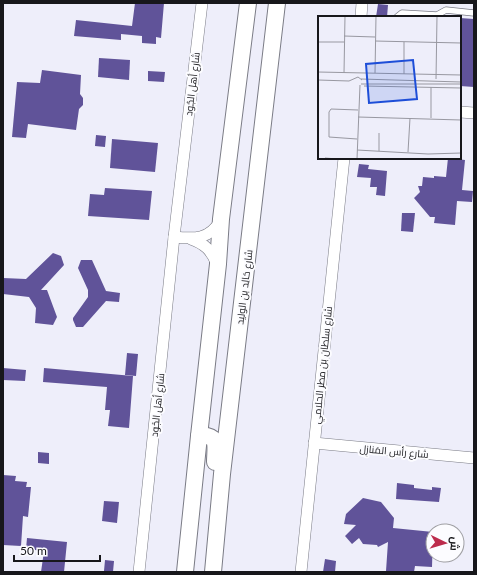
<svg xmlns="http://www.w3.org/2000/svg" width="477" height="575" viewBox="0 0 477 575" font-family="Lato,Cairo,sans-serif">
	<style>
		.building { fill: #605399 }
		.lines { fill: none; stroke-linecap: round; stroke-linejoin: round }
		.lane-casing { stroke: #7a7b85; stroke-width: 7 }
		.street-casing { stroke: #7a7b85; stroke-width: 12 }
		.secondary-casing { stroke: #7a7b85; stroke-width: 18 }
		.lane { stroke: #fff; stroke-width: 5.5 }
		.street { stroke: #fff; stroke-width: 11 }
		.secondary { stroke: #fff; stroke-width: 16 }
		.labels { text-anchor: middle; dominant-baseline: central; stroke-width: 4; stroke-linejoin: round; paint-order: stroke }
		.street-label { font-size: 10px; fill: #17171b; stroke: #fcfcff }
		.inset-road { fill: none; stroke: #9898a1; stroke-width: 1 }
		.view { fill: #1d4ed8; fill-opacity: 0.15; stroke: #1d4ed8; stroke-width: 2 }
		.inset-edge { fill: none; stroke: #17171b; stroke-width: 2 }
	</style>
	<rect width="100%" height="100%" fill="#eeeefa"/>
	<!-- building -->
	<g class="building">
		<path d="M135 3H164L161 38 156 37V44L142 43V36L121 34V40L74 36 76 20 132 26Z"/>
		<path d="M378 4 388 5 387 17H376Z"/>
		<path d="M460 18 474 19V87L460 86Z"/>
		<path d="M99 58 130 60 129 80 98 77Z"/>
		<path d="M42 70 81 75 80 94 83 98V105L79 109 76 130 28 124 26 138 12 137 17 82 40 83Z"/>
		<path d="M148 71 165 72 164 82 148 81Z"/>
		<path d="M96 135 106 136 105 147 95 146Z"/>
		<path d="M112 139 158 143 155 172 110 168Z"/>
		<path d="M448 158 465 160 462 190 473 191 472 202 457 201 455 225 434 223 435 217H430L414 198 420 192 418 186H422L423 177 434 178V176L446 177Z"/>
		<path d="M359 164 369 165 368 169 387 171 385 196 376 195 377 187H370L371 178 357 177Z"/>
		<path d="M105 188 152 191 149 220 88 216 90 194 104 195Z"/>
		<path d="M402 213H415L413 232 401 231Z"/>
		<path d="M53 253 61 256 64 265 41 290H47L57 317 53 325 35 323 36 308 29 297 3 294V278L26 279Z"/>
		<path d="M81 260H92L106 291 120 293 119 302 106 301 83 327H76L73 320V318L88 297V290L78 268Z"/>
		<path d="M127 353 138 354 136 376 125 375Z"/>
		<path d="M3 368 26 370 25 381 3 380Z"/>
		<path d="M44 368 133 376 129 428 108 426 110 410H105L107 387 43 382Z"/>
		<path d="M38 452 49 453V464L38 463Z"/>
		<path d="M3 475 16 476 15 481 27 482 26 487H31L28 517 23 516 21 546 3 545Z"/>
		<path d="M397 483 414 485V488L432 490V487L441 488 439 502 396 499Z"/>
		<path d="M363 498 381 502 394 518 393 528 433 532 432 567 415 566 414 572 386 571 388 542 378 547 377 545 363 544 359 538 352 544 345 536 356 525 344 524 346 514Z"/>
		<path d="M104 501 119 502 117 523 102 521Z"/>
		<path d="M27 538 67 542 64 572H41L44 551 26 549Z"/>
		<path d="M325 559 336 561 335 572H323Z"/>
		<path d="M105 560 114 561 113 572 104 571Z"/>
	</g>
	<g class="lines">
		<defs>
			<path id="lane" d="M397 17 402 13 437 15 446 10 474 13"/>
			<g id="street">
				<path d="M361 17 362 3"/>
				<path d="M460 112 474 113"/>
				<path d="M174 237C195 239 209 240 221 220"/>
				<path d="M191 239C205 244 211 250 217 264"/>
				<path d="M314 443 474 458"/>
				<path d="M139 572 174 237 202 3"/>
				<path d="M301 572 344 158"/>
			</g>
			<g id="secondary">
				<path d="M199 436C220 434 215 447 215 462"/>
				<path d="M185 572 199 436 218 264 221 219 248 3"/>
				<path d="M213 572 222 474 277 3"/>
			</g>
		</defs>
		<!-- lane casing -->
		<use href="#lane" class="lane-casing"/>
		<!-- street casing -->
		<use href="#street" class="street-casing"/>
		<!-- secondary casing -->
		<use href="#secondary" class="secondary-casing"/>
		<!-- lane -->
		<use href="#lane" class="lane"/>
		<!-- street -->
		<use href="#street" class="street"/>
		<!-- secondary -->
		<use href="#secondary" class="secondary"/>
	</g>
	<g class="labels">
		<!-- street labels -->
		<g class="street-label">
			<text transform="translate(192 84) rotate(-83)">شارع أهل الجُود</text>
			<text transform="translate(244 287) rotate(-83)">شارع خالِد بن الوليد</text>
			<text transform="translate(322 365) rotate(-84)">شارع سلطان بن مطر الحلامي</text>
			<text transform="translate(157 405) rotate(-84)">شارع أهل الجُود</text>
			<text transform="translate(394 451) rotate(5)">شارع رأس المَنازِل</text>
		</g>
	</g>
	<!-- overview -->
	<g transform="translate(318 16)">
		<rect width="143" height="143" fill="#eeeefa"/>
		<path class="inset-road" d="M26 20 57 21M57 25 143 27M0 26H26M0 56 143 59M26 57 27 0M57 57 58 0M86 58V26M43 63 143 66M118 63 119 0M0 64 31 65 40 61 44 64M43 68H143M46 70 143 72M40 101 143 104M113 102V71M39 123 11 121V96L13 93 40 94M39 134 110 138 143 137M61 135V117M90 136 92 102M7 142 19 143M39 143 42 69"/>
		<path class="view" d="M95 44 99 83 51 87 48 48Z"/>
		<rect width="143" height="143" class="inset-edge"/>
	</g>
	<!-- border -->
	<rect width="477" height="575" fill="none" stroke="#17171b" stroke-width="8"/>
	<!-- north arrow -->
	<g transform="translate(445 543) rotate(95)"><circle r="19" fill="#fcfcff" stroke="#a0a0a4"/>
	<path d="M0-3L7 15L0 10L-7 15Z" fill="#bc2b4c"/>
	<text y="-6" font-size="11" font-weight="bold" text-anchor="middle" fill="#17171b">ش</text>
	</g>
	<!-- scale -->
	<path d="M14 555v6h86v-6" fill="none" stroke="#17171b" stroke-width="2"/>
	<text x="20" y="555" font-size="12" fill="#17171b" stroke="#fcfcff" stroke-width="3" paint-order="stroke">50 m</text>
</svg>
